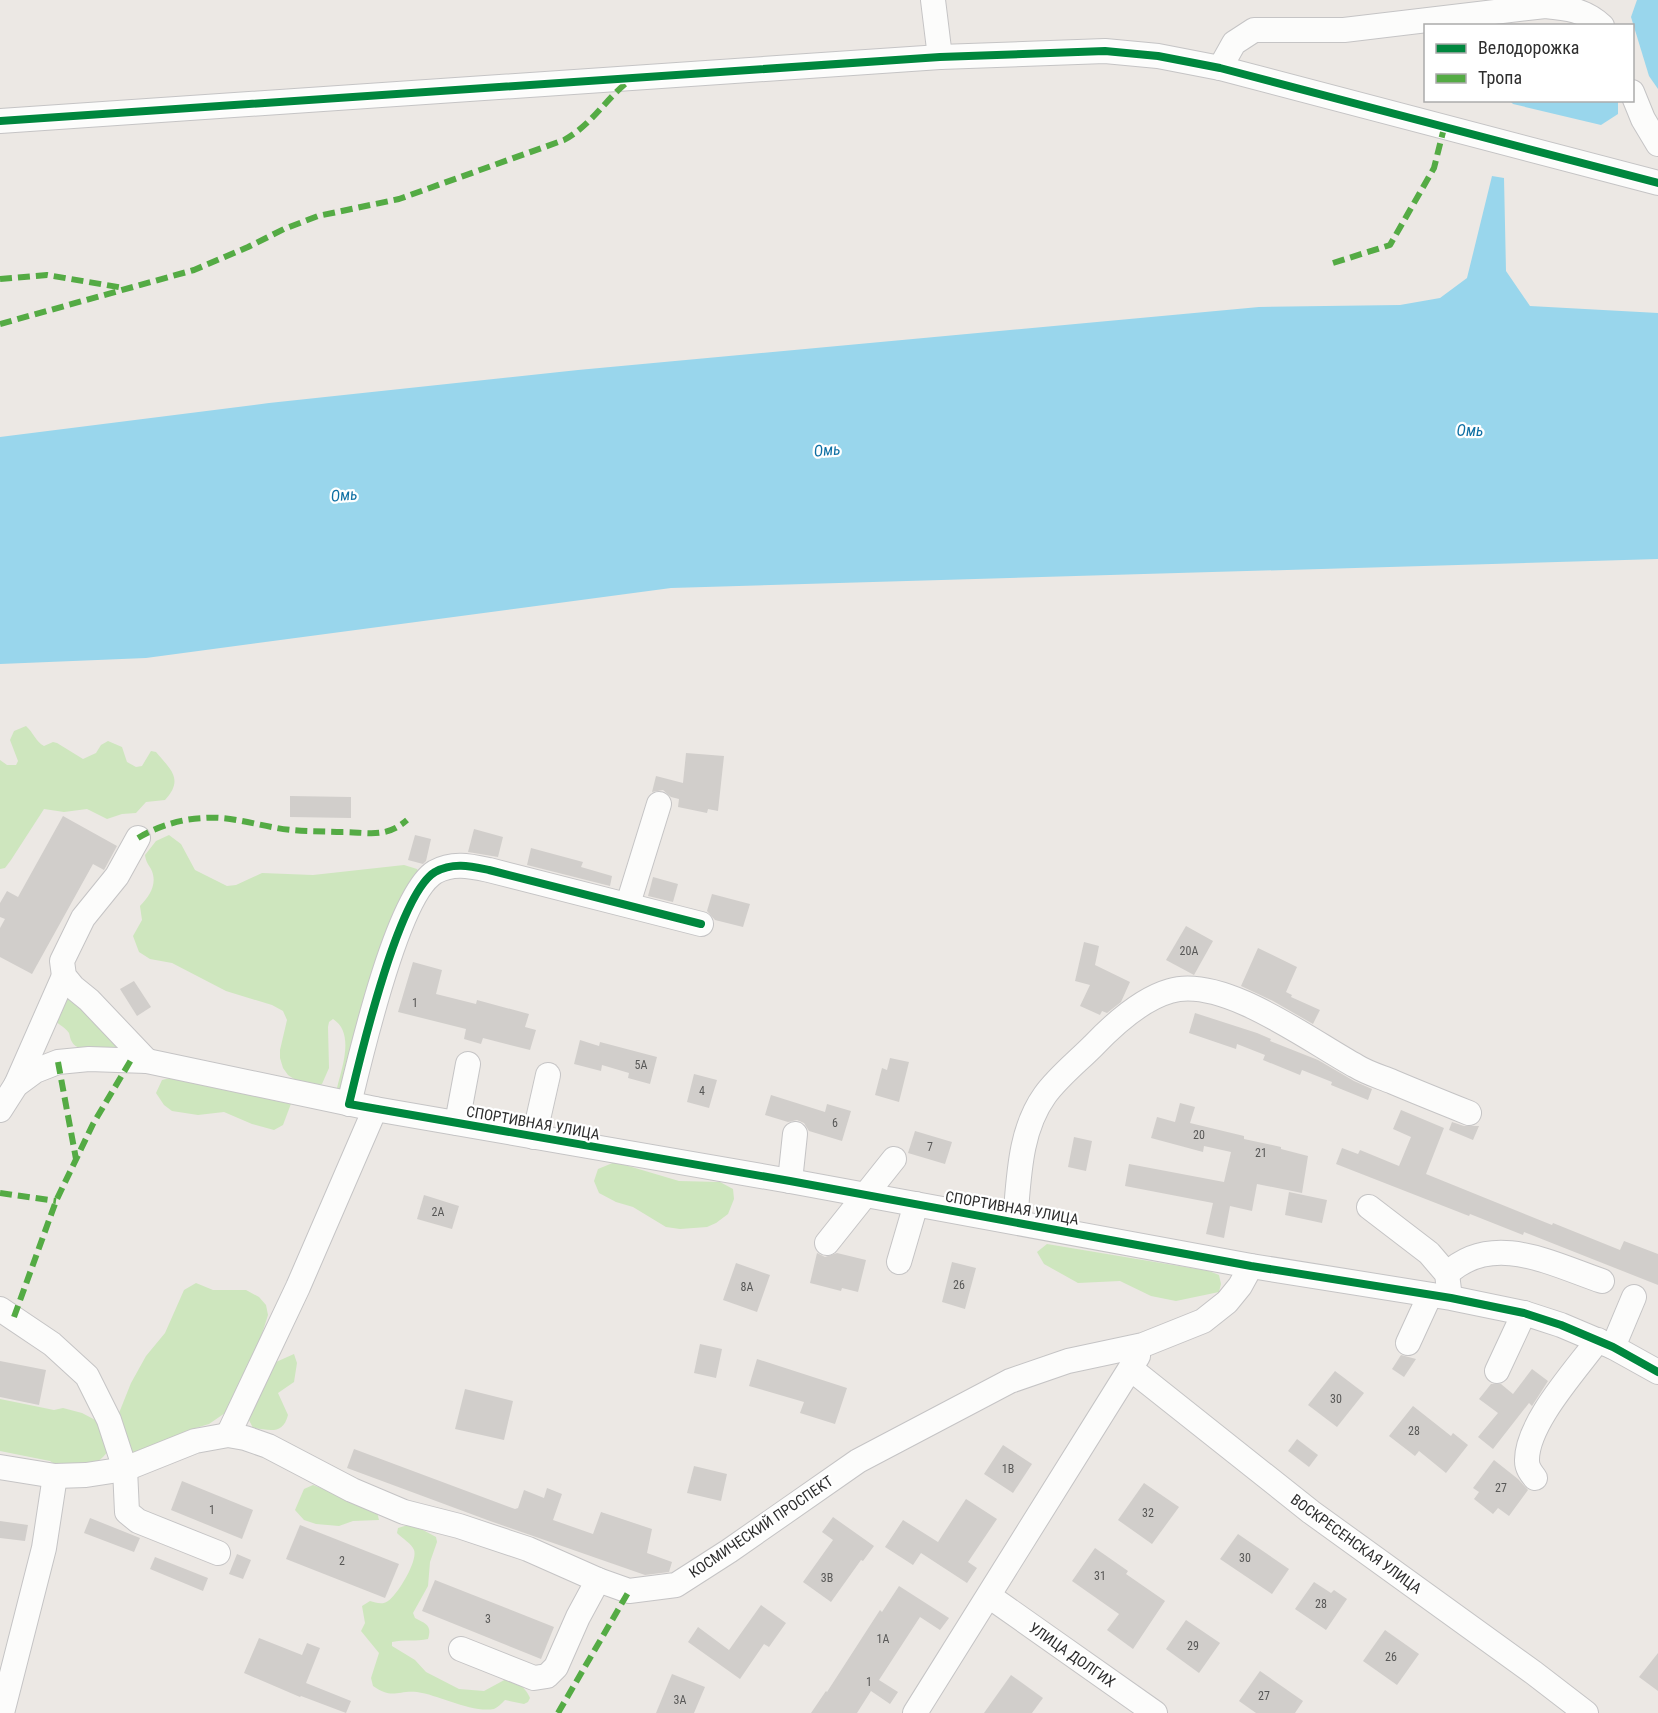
<svg xmlns="http://www.w3.org/2000/svg" width="1658" height="1713" viewBox="0 0 1658 1713" font-family="'Roboto Condensed',sans-serif">
	<style>
		.green { fill: #cee6be }
		.water { fill: #99d6ec }
		.building { fill: #d1cecb }
		.lines { fill: none; stroke-linecap: round; stroke-linejoin: round }
		.minor-casing { stroke: #c5c4c5; stroke-width: 26 }
		.minor { stroke: #fcfcfb; stroke-width: 24 }
		.quiet { stroke: #54ab44; stroke-width: 6; stroke-dasharray: 12 6; stroke-linecap: butt }
		.cycleway-casing { stroke: #fff; stroke-width: 11 }
		.cycleway { stroke: #00873e; stroke-width: 8 }
		.labels { text-anchor: middle; dominant-baseline: central; stroke-width: 4.5; stroke-linejoin: round; paint-order: stroke }
		.number-label { font-size: 12px; fill: #585857 }
		.street-label { font-size: 15px; fill: #2e2e2e; stroke: #fff }
		.water-label { font-size: 16px; font-style: italic; fill: #0d6fa3; stroke: #fff }
	</style>
	<rect width="100%" height="100%" fill="#ece8e4"/>
	<!-- green -->
	<g class="green">
		<path d="M26 726C33 732 36 742 44 746L53 742 57 743 83 759 96 753 101 745 108 741 122 747 127 762 136 767 142 766 151 751 156 752C171 770 184 779 165 800L146 802 136 813 122 814 107 819 87 809 64 812 44 809 11 860 5 868 0 869V760L7 765H16L18 761 10 740 14 731Z"/>
		<path d="M169 835 181 844 195 870 227 886 236 885 262 873 313 875 404 865 417 869 422 877 340 1092 337 1088C342 1067 355 1033 333 1019L329 1022 328 1027 329 1068 322 1084 313 1086 300 1083 288 1075 283 1068 280 1058V1050L287 1020 283 1011 272 1005 226 991 172 963 150 959 139 952 133 936 142 920 140 906C150 896 158 883 151 869 148 864 146 862 145 855L156 841Z"/>
		<path d="M74 998 122 1047C110 1050 79 1055 72 1042 70 1039 70 1036 69 1033 64 1025 57 1026 53 1016L66 999Z"/>
		<path d="M170 1078 292 1101 283 1125 274 1130 252 1124 224 1112 198 1115 172 1111 164 1105 156 1093 162 1080Z"/>
		<path d="M615 1162 679 1181 720 1182 733 1189 734 1199 728 1214 716 1223 707 1227 680 1229 666 1227 633 1207 616 1202 599 1193 594 1181 598 1169Z"/>
		<path d="M1047 1244 1209 1271 1219 1275 1221 1284 1219 1292 1176 1301 1151 1296 1120 1281 1078 1283 1044 1264 1037 1252Z"/>
		<path d="M196 1283 213 1290H246L259 1297 266 1305 268 1315 256 1353 225 1413 209 1424 186 1431 142 1453 133 1454 125 1451 117 1418 131 1383 146 1356 165 1333 184 1290Z"/>
		<path d="M294 1354 297 1363 294 1382 278 1393 288 1415C283 1435 270 1430 253 1428L247 1416 276 1362Z"/>
		<path d="M0 1399 54 1410 63 1408 82 1413 101 1423 109 1451C105 1454 102 1459 98 1461 85 1468 61 1470 50 1461L0 1451Z"/>
		<path d="M313 1485 358 1502 377 1512 379 1520 353 1521 339 1526 316 1524 304 1520 295 1510 304 1489Z"/>
		<path d="M408 1525 423 1530 436 1537 437 1542 430 1562 428 1586 413 1613 415 1618C427 1624 432 1626 428 1639 416 1642 404 1639 392 1642V1646L415 1660 426 1672 459 1689 484 1691 508 1678C517 1680 527 1690 530 1698L528 1702 524 1704 505 1700C502 1703 498 1707 494 1709 471 1713 439 1695 417 1692 397 1690 393 1700 373 1686L371 1678 379 1653 361 1631 365 1623 362 1606 370 1601C376 1603 383 1605 388 1601 398 1594 418 1561 414 1550 412 1544 402 1538 397 1533L398 1528Z"/>
	</g>
	<!-- water -->
	<g class="water">
		<path d="M1637 0H1658V89L1649 76 1631 17Z"/>
		<path d="M1510 101H1618V114L1601 125 1513 104Z"/>
		<path d="M1492 176 1504 178 1506 271 1530 306 1658 313V559L671 588 146 658 0 664V437L269 403 578 370 1259 307 1400 305 1440 298 1467 278Z"/>
	</g>
	<!-- building -->
	<g class="building">
		<path d="M686 753 724 756 718 811 708 809 707 813 678 807 679 799 671 797 663 790 652 792 656 776 683 783Z"/>
		<path d="M290 796 351 797V818L290 817Z"/>
		<path d="M63 816 117 846 104 870 93 864 32 974 0 957V928L5 919 0 917V903L7 891 18 897Z"/>
		<path d="M474 829 503 837 498 857 468 852Z"/>
		<path d="M415 835 431 839 426 861 423 864 408 860Z"/>
		<path d="M531 848 583 862 581 867 612 876 610 886 527 865Z"/>
		<path d="M653 877 678 884 673 902 648 896Z"/>
		<path d="M712 894 750 904 743 927 715 920 707 911Z"/>
		<path d="M1186 926 1213 941 1194 975 1166 960Z"/>
		<path d="M1084 942 1099 946 1095 965 1130 982 1121 1002 1107 1013 1102 1011 1100 1015 1080 1006 1090 985 1075 981Z"/>
		<path d="M1258 948 1297 967 1286 992 1292 995 1291 997 1320 1010 1313 1024 1273 1001 1241 986Z"/>
		<path d="M413 962 442 970 436 994 476 1004 477 1000 529 1014 525 1027 536 1030 530 1050 483 1038 481 1044 464 1039 466 1029 398 1012Z"/>
		<path d="M134 981 151 1007 137 1016 120 989Z"/>
		<path d="M1195 1013 1257 1033 1271 1039 1270 1041 1318 1060 1354 1081 1372 1089 1368 1100 1331 1085 1332 1082 1302 1070 1300 1075 1263 1060 1265 1055 1237 1044 1236 1049 1189 1033Z"/>
		<path d="M580 1040 599 1046 600 1042 657 1057 650 1084 628 1078 629 1073 602 1065 601 1071 574 1064Z"/>
		<path d="M890 1058 909 1062 899 1102 875 1095 882 1068 887 1070Z"/>
		<path d="M694 1074 717 1080 709 1108 687 1102Z"/>
		<path d="M771 1095 825 1112 827 1104 851 1111 842 1141 809 1131 804 1123 797 1120 788 1122 765 1115Z"/>
		<path d="M1180 1103 1195 1107 1190 1123 1244 1136V1139L1281 1147V1149L1308 1156 1302 1193 1257 1184 1252 1211 1230 1206 1224 1238 1206 1234 1213 1203 1125 1186 1129 1164 1224 1182 1231 1152 1204 1146 1203 1152 1151 1138 1157 1117 1175 1122Z"/>
		<path d="M1401 1110 1444 1128 1426 1174 1552 1225 1553 1223 1620 1250 1624 1241 1658 1254V1285L1524 1232 1523 1235 1470 1214 1469 1216 1336 1164 1342 1148 1358 1154 1360 1150 1399 1166 1411 1137 1393 1129Z"/>
		<path d="M1452 1122 1464 1126H1479L1473 1140 1449 1130Z"/>
		<path d="M915 1131 952 1142 945 1164 908 1153Z"/>
		<path d="M1074 1137 1092 1141 1086 1171 1068 1167Z"/>
		<path d="M1289 1192 1327 1200 1322 1223 1285 1215Z"/>
		<path d="M424 1195 459 1206 452 1229 417 1219Z"/>
		<path d="M817 1253 825 1257 837 1253 866 1260 858 1292 842 1288 841 1291 810 1283Z"/>
		<path d="M952 1262 976 1268 965 1309 942 1302Z"/>
		<path d="M736 1263 770 1275 757 1312 723 1300Z"/>
		<path d="M700 1344 722 1349 716 1378 694 1373Z"/>
		<path d="M1401 1355 1416 1359 1404 1377 1392 1369Z"/>
		<path d="M757 1359 847 1388 835 1424 800 1413 804 1402 749 1386Z"/>
		<path d="M0 1361 46 1370 39 1405 0 1397Z"/>
		<path d="M1532 1369 1548 1381 1532 1406 1529 1403 1493 1449 1478 1437 1498 1413 1479 1399 1491 1384H1501L1513 1394Z"/>
		<path d="M1335 1371 1364 1393 1337 1427 1308 1405Z"/>
		<path d="M465 1389 513 1401 504 1440 455 1429Z"/>
		<path d="M1413 1406 1451 1436 1453 1433 1468 1445 1446 1473 1419 1451 1415 1456 1389 1436Z"/>
		<path d="M1297 1439 1318 1455 1309 1467 1288 1451Z"/>
		<path d="M1003 1445 1032 1464 1013 1493 984 1474Z"/>
		<path d="M354 1449 515 1509 518 1508 524 1490 544 1498 547 1488 562 1494 553 1520 593 1534 601 1512 652 1529 647 1553 672 1562 669 1572 645 1575 490 1521 347 1468Z"/>
		<path d="M1494 1460 1518 1479 1528 1490 1509 1516 1498 1508 1493 1514 1474 1499 1479 1492 1473 1488Z"/>
		<path d="M694 1466 727 1474 721 1501 687 1493Z"/>
		<path d="M182 1481 253 1510 242 1539 171 1510Z"/>
		<path d="M1144 1483 1179 1507 1152 1544 1118 1520Z"/>
		<path d="M966 1499 997 1519 968 1562 977 1568 967 1583 921 1553 913 1565 885 1547 903 1520 938 1542Z"/>
		<path d="M833 1517 874 1546 863 1561 861 1560 831 1602 803 1582 833 1540 822 1532Z"/>
		<path d="M90 1518 140 1538 134 1552 84 1533Z"/>
		<path d="M0 1521 28 1525 25 1541 0 1538Z"/>
		<path d="M300 1525 399 1564 385 1598 286 1559Z"/>
		<path d="M1238 1534 1289 1569 1272 1594 1220 1559Z"/>
		<path d="M1095 1548 1128 1571 1126 1574 1165 1601 1133 1649 1107 1630 1119 1614 1072 1581Z"/>
		<path d="M237 1554 251 1560 243 1579 229 1574Z"/>
		<path d="M155 1557 208 1578 203 1591 150 1569Z"/>
		<path d="M435 1580 554 1627 541 1659 422 1611Z"/>
		<path d="M1314 1582 1331 1593 1334 1590 1347 1599 1326 1630 1295 1609Z"/>
		<path d="M899 1586 949 1618 940 1630 920 1617 879 1680 898 1692 890 1704 871 1691 857 1713H811L826 1691 827 1692 880 1610 882 1612Z"/>
		<path d="M761 1605 786 1623 769 1647 764 1644 740 1679 688 1642 698 1627 729 1650Z"/>
		<path d="M1186 1620 1220 1643 1199 1673 1166 1649Z"/>
		<path d="M1385 1630 1419 1654 1397 1685 1363 1661Z"/>
		<path d="M259 1638 302 1655 307 1643 320 1648 306 1683 351 1701 346 1713 301 1696 300 1697 244 1673Z"/>
		<path d="M1658 1653V1691L1639 1677Z"/>
		<path d="M1260 1671 1303 1701 1295 1713H1256L1239 1701Z"/>
		<path d="M672 1674 705 1687 694 1713H656Z"/>
		<path d="M1011 1675 1043 1698 1032 1713H984Z"/>
	</g>
	<g class="lines">
		<defs>
			<g id="minor">
				<path d="M933 0 940 57"/>
				<path d="M1220 68 1234 43 1254 30H1344L1545 6C1567 8 1585 10 1602 26"/>
				<path d="M1632 92 1643 119 1658 144"/>
				<path d="M0 121 940 57 1105 51 1158 56 1220 68 1658 183"/>
				<path d="M138 838 117 876 83 918 62 961 64 976 73 987 89 1000 147 1061"/>
				<path d="M628 904 659 804"/>
				<path d="M16 1085 64 976"/>
				<path d="M349 1104C360 1058 398 894 435 872 453 862 470 866 489 870L701 924"/>
				<path d="M0 1110 16 1085 35 1071 58 1062 89 1059 147 1061 375 1109 790 1181 1251 1266 1451 1298 1524 1313 1561 1325 1613 1347 1658 1372"/>
				<path d="M457 1123 468 1064"/>
				<path d="M534 1137 548 1075"/>
				<path d="M790 1181 795 1134"/>
				<path d="M1369 1207 1429 1253 1447 1274 1449 1290"/>
				<path d="M1015 1222C1019 1179 1019 1131 1045 1095 1058 1077 1077 1062 1093 1046 1113 1025 1142 999 1170 991 1223 975 1310 1041 1356 1066 1367 1073 1381 1077 1393 1082 1419 1093 1444 1103 1469 1113"/>
				<path d="M827 1243 894 1159"/>
				<path d="M899 1262 916 1204"/>
				<path d="M1447 1274C1492 1231 1552 1264 1602 1281"/>
				<path d="M0 1309 52 1344 87 1376 109 1420 125 1469 127 1512 138 1521 218 1553"/>
				<path d="M1408 1343 1430 1295"/>
				<path d="M1613 1347 1634 1297"/>
				<path d="M1131 1369 1311 1512 1534 1673 1586 1713"/>
				<path d="M1497 1371 1524 1313"/>
				<path d="M228 1435 298 1287 375 1109"/>
				<path d="M0 1467 55 1476 86 1475 125 1469 195 1441 228 1435 245 1438 268 1446 352 1490 404 1512 459 1526 528 1549 598 1580 629 1591 676 1585 729 1551 858 1461 1010 1381 1068 1361 1143 1345 1203 1321 1227 1302 1240 1286 1251 1266"/>
				<path d="M1535 1478C1531 1473 1527 1468 1527 1461 1526 1424 1576 1370 1598 1340"/>
				<path d="M989 1596 1155 1713"/>
				<path d="M461 1649 534 1678 547 1676 556 1667 578 1617 598 1580"/>
				<path d="M2 1713 44 1548 55 1476"/>
				<path d="M915 1713 1138 1356"/>
			</g>
		</defs>
		<!-- minor casing -->
		<use href="#minor" class="minor-casing"/>
		<!-- minor -->
		<use href="#minor" class="minor"/>
		<!-- quiet -->
		<g class="quiet">
			<path d="M1333 263 1390 245 1434 168 1444 128"/>
			<path d="M0 279 47 275 124 288"/>
			<path d="M0 324 194 270 248 247 284 229 318 216 399 199 564 140C594 123 605 99 630 80"/>
			<path d="M138 838C158 826 181 819 204 818 229 816 253 824 277 828 299 832 320 831 342 832 368 832 385 839 407 820"/>
			<path d="M58 1062 76 1159"/>
			<path d="M0 1193 56 1201"/>
			<path d="M14 1317 56 1201 93 1124 131 1060"/>
			<path d="M558 1713 629 1591"/>
		</g>
		<defs>
			<g id="cycleway">
				<path d="M0 121 940 57 1105 51 1158 56 1220 68 1658 183"/>
				<path d="M701 924 489 870C470 866 453 862 435 872 398 894 360 1058 349 1104L790 1181 1251 1266 1451 1298 1524 1313 1561 1325 1613 1347 1658 1372"/>
			</g>
		</defs>
		<!-- cycleway casing -->
		<use href="#cycleway" class="cycleway-casing"/>
		<!-- cycleway -->
		<use href="#cycleway" class="cycleway"/>
	</g>
	<g class="labels">
		<!-- number labels -->
		<g class="number-label">
			<text x="1189" y="951">20А</text>
			<text x="415" y="1003">1</text>
			<text x="641" y="1065">5А</text>
			<text x="702" y="1091">4</text>
			<text x="835" y="1123">6</text>
			<text x="1199" y="1135">20</text>
			<text x="930" y="1147">7</text>
			<text x="1261" y="1153">21</text>
			<text x="438" y="1212">2А</text>
			<text x="959" y="1285">26</text>
			<text x="747" y="1287">8А</text>
			<text x="1336" y="1399">30</text>
			<text x="1414" y="1431">28</text>
			<text x="1008" y="1469">1В</text>
			<text x="1501" y="1488">27</text>
			<text x="212" y="1510">1</text>
			<text x="1148" y="1513">32</text>
			<text x="1245" y="1558">30</text>
			<text x="342" y="1561">2</text>
			<text x="1100" y="1576">31</text>
			<text x="827" y="1578">3В</text>
			<text x="1321" y="1604">28</text>
			<text x="488" y="1619">3</text>
			<text x="883" y="1639">1А</text>
			<text x="1193" y="1646">29</text>
			<text x="1391" y="1657">26</text>
			<text x="869" y="1682">1</text>
			<text x="1264" y="1696">27</text>
			<text x="680" y="1700">3А</text>
		</g>
		<!-- street labels -->
		<g class="street-label">
			<text transform="translate(533 1123) rotate(10)">СПОРТИВНАЯ УЛИЦА</text>
			<text transform="translate(1012 1208) rotate(10)">СПОРТИВНАЯ УЛИЦА</text>
			<text transform="translate(761 1527) rotate(-34)">КОСМИЧЕСКИЙ ПРОСПЕКТ</text>
			<text transform="translate(1356 1544) rotate(36)">ВОСКРЕСЕНСКАЯ УЛИЦА</text>
			<text transform="translate(1072 1655) rotate(35)">УЛИЦА ДОЛГИХ</text>
		</g>
		<!-- water labels -->
		<g class="water-label">
			<text x="1470" y="430">Омь</text>
			<text transform="translate(827 450) rotate(-5)">Омь</text>
			<text transform="translate(344 495) rotate(-5)">Омь</text>
		</g>
	</g>
	<!-- legend -->
	<rect x="1424" y="24" width="210" height="78" fill="#ffffff" stroke="#ababab" stroke-width="1.5"/>
	<rect x="1436" y="44" width="30" height="9" fill="#00873e" stroke="#ababab" stroke-width="1.5"/>
	<text x="1478" y="54" font-size="18" fill="#2e2e2e">Велодорожка</text>
	<rect x="1436" y="74" width="30" height="9" fill="#54ab44" stroke="#ababab" stroke-width="1.5"/>
	<text x="1478" y="84" font-size="18" fill="#2e2e2e">Тропа</text>
</svg>
